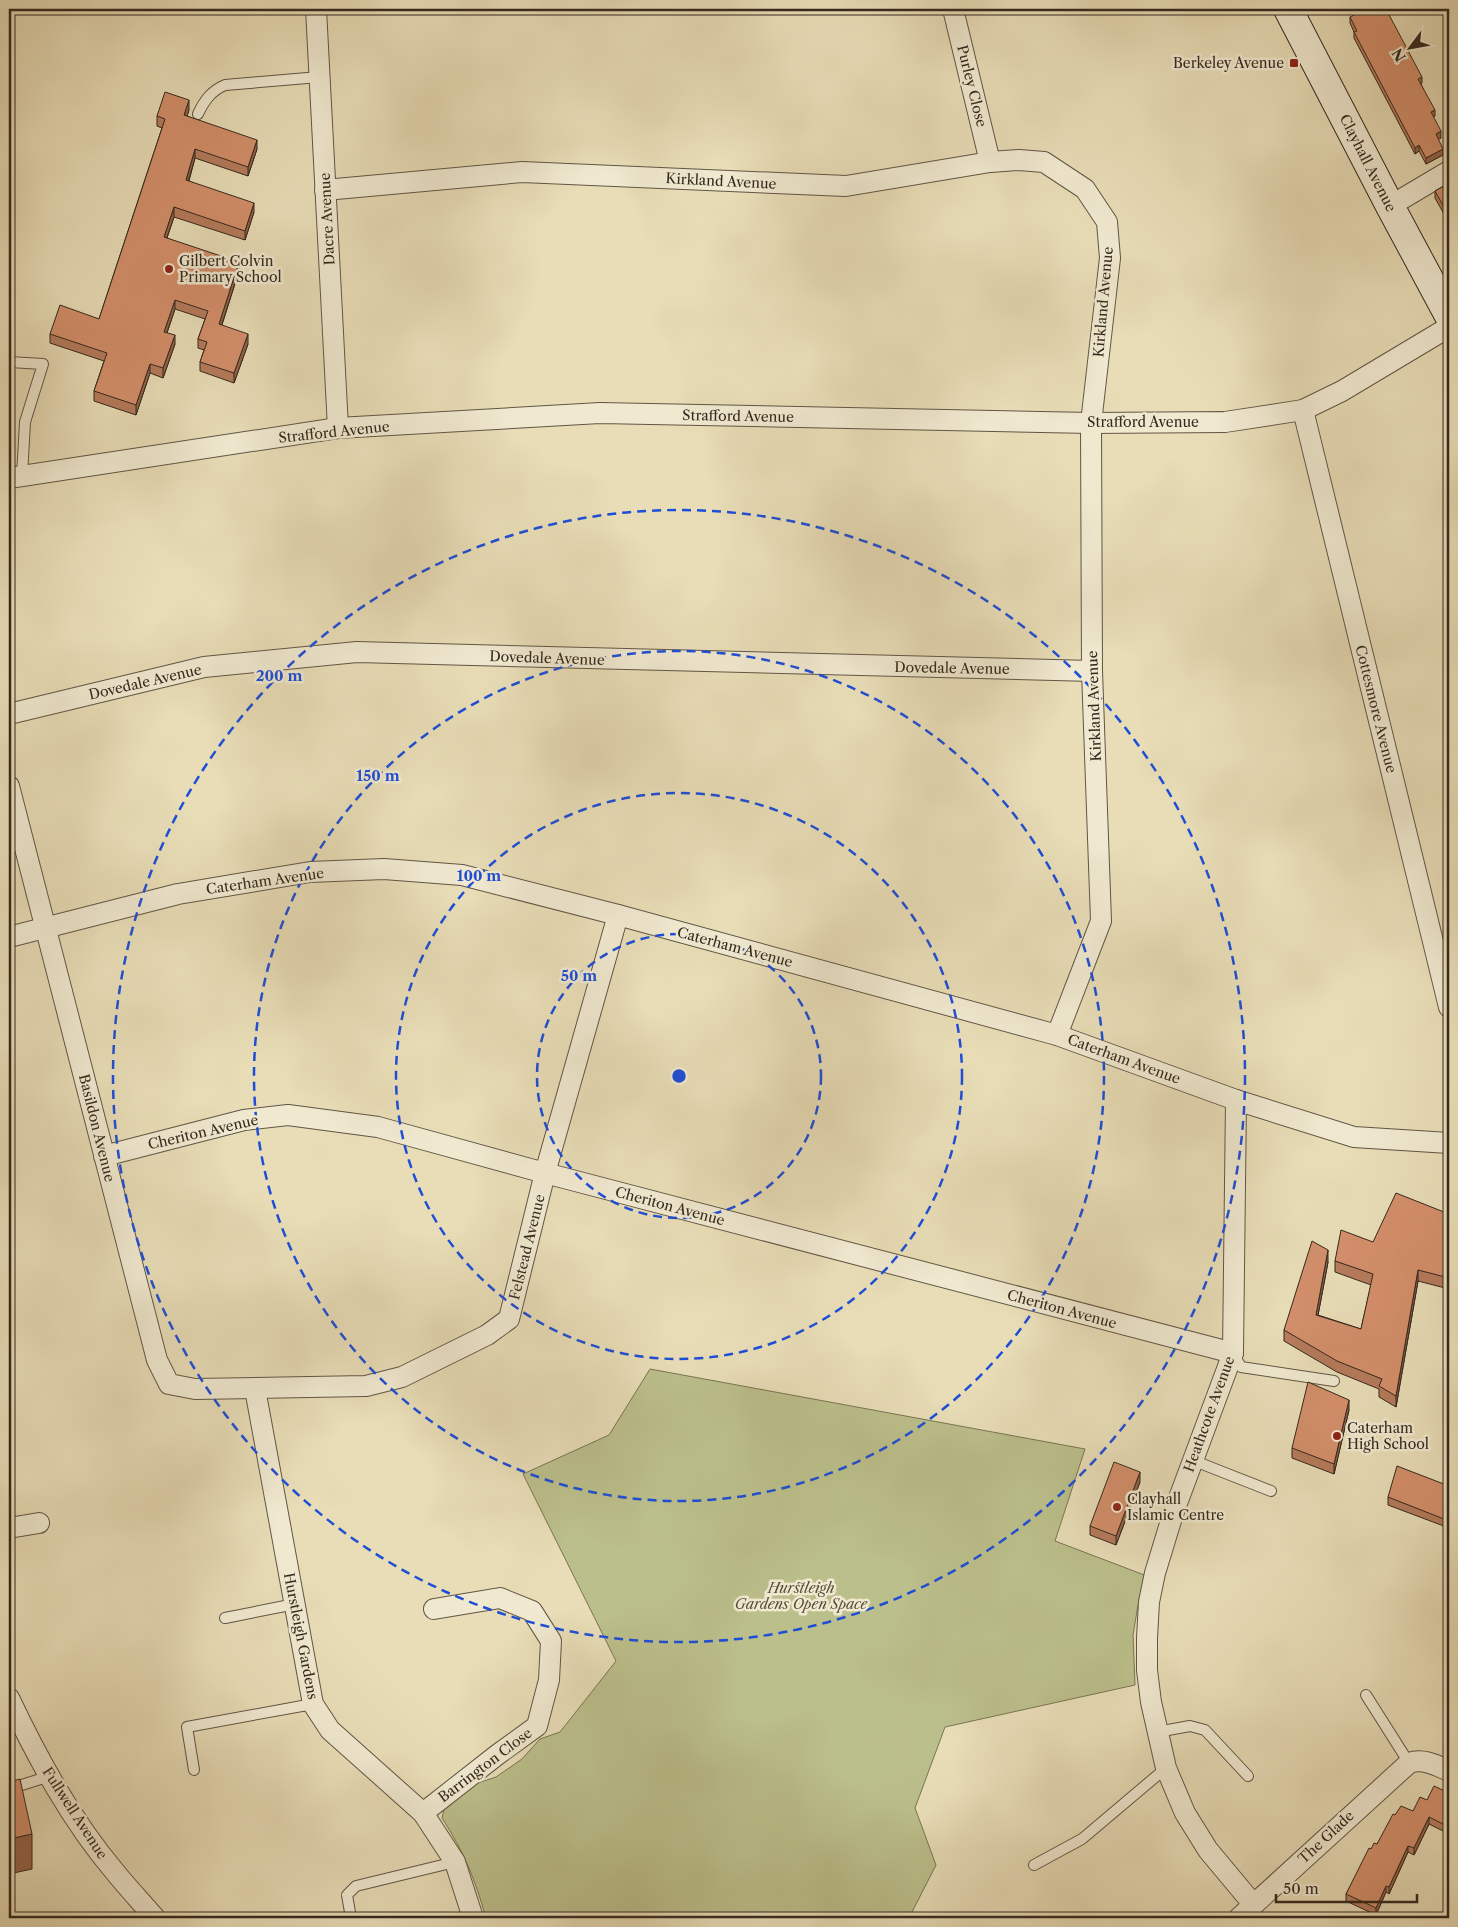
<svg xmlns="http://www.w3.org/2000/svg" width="1458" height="1927" viewBox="0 0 1458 1927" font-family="'Libre Caslon Text',serif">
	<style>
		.green { fill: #bbbf8b; stroke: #787455 }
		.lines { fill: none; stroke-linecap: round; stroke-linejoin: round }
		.lane-casing { stroke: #615645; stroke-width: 12 }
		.street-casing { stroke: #615645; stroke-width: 22 }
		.secondary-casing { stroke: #34291f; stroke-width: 30 }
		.lane { stroke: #f0e9d0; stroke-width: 10 }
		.street { stroke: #f0e9d0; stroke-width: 20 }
		.secondary { stroke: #f0e9d0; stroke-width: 28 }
		.wall { fill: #b57b5c; stroke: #34291f }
		.shaded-wall { fill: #94644b; stroke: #34291f }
		.building { fill: #d38f6b; stroke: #34291f }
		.ring { fill: none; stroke: #1d4ed8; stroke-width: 2.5; stroke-dasharray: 9 6 }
		.poi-dot { fill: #8f2418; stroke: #f0e9d0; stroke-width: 2 }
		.labels { text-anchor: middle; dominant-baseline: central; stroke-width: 5; stroke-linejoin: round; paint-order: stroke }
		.poi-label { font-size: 14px; fill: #34291f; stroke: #f0e9d0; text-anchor: start }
		.street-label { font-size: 14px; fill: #34291f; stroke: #f0e9d0 }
		.park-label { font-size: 14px; font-style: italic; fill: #564e3a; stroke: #f0e9d0 }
		.centre { fill: #1d4ed8; stroke: #f0e9d0; stroke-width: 2.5 }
		.ring-label { font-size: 15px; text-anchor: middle; font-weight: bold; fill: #1d4ed8; stroke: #f0e9d0; stroke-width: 5; stroke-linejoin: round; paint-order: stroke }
	</style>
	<rect width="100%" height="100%" fill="#e8ddb7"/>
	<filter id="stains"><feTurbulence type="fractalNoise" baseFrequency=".004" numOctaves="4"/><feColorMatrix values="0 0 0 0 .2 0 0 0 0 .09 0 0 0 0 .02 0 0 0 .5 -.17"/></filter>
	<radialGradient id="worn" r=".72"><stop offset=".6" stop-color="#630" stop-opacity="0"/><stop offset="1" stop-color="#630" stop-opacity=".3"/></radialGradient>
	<!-- green -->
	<path class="green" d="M650 1369 1085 1449 1055 1541 1147 1576 1138 1605 1133 1635 1135 1685 945 1727 915 1808 936 1865 909 1918H486C475 1879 464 1852 442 1818L445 1805 472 1785 496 1777 522 1759 540 1739 560 1732 616 1661 523 1474 609 1435Z"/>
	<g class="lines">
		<defs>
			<g id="lane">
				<path d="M198 114C204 101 211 91 225 85L319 77"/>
				<path d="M9 362 43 364 25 422 22 476"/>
				<path d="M1233 1353 1241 1367 1334 1381"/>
				<path d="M1192 1460 1271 1491"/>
				<path d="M225 1618 295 1604"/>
				<path d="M1366 1695 1409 1763"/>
				<path d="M1157 1732 1190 1726 1205 1730 1248 1776"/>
				<path d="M194 1770 187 1727 313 1704"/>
				<path d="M9 1789 50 1776"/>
				<path d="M1034 1865 1082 1839 1166 1768"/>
				<path d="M351 1918 347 1895 356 1886 455 1862"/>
			</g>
			<g id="street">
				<path d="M316 9 338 428"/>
				<path d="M953 9 990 162"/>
				<path d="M325 190 522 172 846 186 990 162 1019 160 1044 162 1085 189 1107 222 1110 258 1091 423 1092 671 1101 921 1057 1035"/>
				<path d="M1390 206 1449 171"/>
				<path d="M1303 410 1449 1007"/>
				<path d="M9 478 338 428 600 413 1091 423 1225 422 1303 410 1342 391 1449 327"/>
				<path d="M9 714 204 667 357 652 1092 671"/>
				<path d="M9 786 157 1360 169 1384 195 1389 366 1386 402 1377 487 1335 509 1319 545 1173 618 915"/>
				<path d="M9 937 178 894 310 872 384 869 462 875 618 915 1057 1035 1236 1100 1354 1137 1449 1143"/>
				<path d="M1236 1100 1233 1353 1173 1514 1155 1573 1149 1602 1147 1638V1670L1151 1702 1166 1768 1185 1813 1208 1850 1253 1904"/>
				<path d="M104 1156 244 1120 288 1115 378 1127 545 1173 1233 1353"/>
				<path d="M255 1389 313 1704 330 1730 423 1813 455 1862 473 1918"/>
				<path d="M9 1528 39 1523"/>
				<path d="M9 1698C38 1759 71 1820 115 1872 128 1888 142 1903 155 1918"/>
				<path d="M423 1813 497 1755 537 1726 549 1680 551 1641 532 1611 500 1598 434 1609"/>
				<path d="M1239 1918 1409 1763C1423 1758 1436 1765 1449 1771"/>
			</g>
			<path id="secondary" d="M1288 9 1390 206 1449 316"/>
		</defs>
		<!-- lane casing -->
		<use href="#lane" class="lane-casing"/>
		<!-- street casing -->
		<use href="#street" class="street-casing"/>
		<!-- secondary casing -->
		<use href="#secondary" class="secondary-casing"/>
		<!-- lane -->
		<use href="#lane" class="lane"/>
		<!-- street -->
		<use href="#street" class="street"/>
		<!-- secondary -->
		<use href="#secondary" class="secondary"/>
	</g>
	<!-- wall -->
	<g class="wall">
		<path d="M1350 17 1422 83 1421 84 1435 116 1433 117 1441 138 1438 139 1443 155 1426 164 1419 151 1415 154 1354 38V32L1350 23Z"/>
		<path d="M189 110 187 116 257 149 248 176 195 158 189 181 254 212 245 240 174 217 167 238 239 271 222 325 248 344 234 383 200 371V362L204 350 198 348V339L205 319 175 309 167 333 175 344 163 378 150 373 136 415 94 401V391L104 361 50 343V334L99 319 162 128 157 126V116Z"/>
		<path d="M1449 183V223L1435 198V191Z"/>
		<path d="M1449 1214V1289L1418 1281 1396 1407 1379 1397V1389L1337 1372 1284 1341V1330L1328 1262 1318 1315 1361 1329 1371 1285 1335 1272V1261L1373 1242Z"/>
		<path d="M1349 1410 1334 1474 1292 1458V1448Z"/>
		<path d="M1140 1482 1116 1545 1090 1535V1526Z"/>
		<path d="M1449 1486V1528L1388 1505V1497Z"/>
		<path d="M1449 1793V1834L1429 1824 1414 1855 1408 1852 1389 1894 1386 1892 1376 1915 1346 1901V1894L1371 1849 1377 1844 1395 1815 1413 1811 1427 1800Z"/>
	</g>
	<!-- shaded-wall -->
	<g class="shaded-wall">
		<path d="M1422 77V83L1418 85V79Z"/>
		<path d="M189 100V110L184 125V115Z"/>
		<path d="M1435 110V116L1431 119V112Z"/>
		<path d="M1441 131V138L1436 141V134Z"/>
		<path d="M257 140V149L248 176V167Z"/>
		<path d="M1419 145V151L1415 154V148Z"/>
		<path d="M195 149V158L186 189V180Z"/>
		<path d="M1443 149V155L1426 164V158Z"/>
		<path d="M254 203V212L245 240V231Z"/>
		<path d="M174 207V217L164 246V237Z"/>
		<path d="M239 262V271L219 333V324Z"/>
		<path d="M175 300V309L164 341V332Z"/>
		<path d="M248 334V344L234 383V373Z"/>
		<path d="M175 335V344L163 378V368Z"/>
		<path d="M150 364V373L136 415V405Z"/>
		<path d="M1328 1250V1262L1316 1326V1315Z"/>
		<path d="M1418 1270V1281L1396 1407V1396Z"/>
		<path d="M1349 1400V1410L1334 1474V1464Z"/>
		<path d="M1140 1472V1482L1116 1545V1536Z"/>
		<path d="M1429 1817V1824L1414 1855V1848Z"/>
		<path d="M32 1834V1869L9 1874V1839Z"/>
		<path d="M1408 1846V1852L1389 1894V1887Z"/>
		<path d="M1386 1886V1892L1376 1915V1908Z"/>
	</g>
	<!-- building -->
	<g class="building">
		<path d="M1365 9H1386L1422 77 1418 79 1435 110 1431 112 1441 131 1436 134 1443 149 1426 158 1419 145 1415 148 1354 32 1357 31 1350 17Z"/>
		<path d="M165 92 189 100 184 115 257 140 248 167 195 149 186 180 254 203 245 231 174 207 164 237 239 262 219 324 248 334 234 373 200 362 207 342 198 339 208 311 175 300 164 332 175 335 163 368 150 364 136 405 94 391 107 353 50 334 60 305 99 319 165 119 157 116Z"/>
		<path d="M1449 183V216L1435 191Z"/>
		<path d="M1396 1193 1449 1214V1278L1418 1270 1396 1396 1379 1386 1382 1379 1337 1361 1284 1330 1312 1241 1328 1250 1316 1315 1361 1329 1373 1274 1335 1261 1341 1230 1373 1242Z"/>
		<path d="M1308 1382 1349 1400 1334 1464 1292 1448Z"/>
		<path d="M1114 1462 1140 1472 1116 1536 1090 1526Z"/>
		<path d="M1397 1466 1449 1486V1521L1388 1497Z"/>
		<path d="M20 1779 32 1834 9 1839V1782Z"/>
		<path d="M1434 1786 1449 1793V1827L1429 1817 1414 1848 1408 1846 1389 1887 1386 1886 1376 1908 1346 1894 1369 1848 1371 1849 1374 1843 1377 1844 1393 1814 1395 1815 1401 1806 1413 1811 1420 1797 1427 1800Z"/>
	</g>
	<!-- distance rings -->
	<g class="ring">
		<circle cx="679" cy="1076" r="142"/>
		<circle cx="679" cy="1076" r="283"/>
		<circle cx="679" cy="1076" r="425"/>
		<circle cx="679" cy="1076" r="566"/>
	</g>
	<!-- markers -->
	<g class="poi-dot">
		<rect x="1289" y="58" width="10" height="10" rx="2.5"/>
		<circle cx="169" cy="269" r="5"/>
		<circle cx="1337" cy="1436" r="5"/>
		<circle cx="1117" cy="1507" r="5"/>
	</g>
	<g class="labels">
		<!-- poi labels -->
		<g class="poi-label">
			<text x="1284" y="63" text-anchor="end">Berkeley Avenue</text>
			<text x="179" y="261">Gilbert Colvin<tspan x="179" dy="16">Primary School</tspan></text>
			<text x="1347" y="1428">Caterham<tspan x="1347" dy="16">High School</tspan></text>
			<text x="1127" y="1499">Clayhall<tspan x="1127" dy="16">Islamic Centre</tspan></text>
		</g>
		<!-- street labels -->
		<g class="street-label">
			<text transform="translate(972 86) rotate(76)">Purley Close</text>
			<text transform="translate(1368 163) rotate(63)">Clayhall Avenue</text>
			<text transform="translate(721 181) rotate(3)">Kirkland Avenue</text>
			<text transform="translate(327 219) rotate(-93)">Dacre Avenue</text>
			<text transform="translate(1103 302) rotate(-85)">Kirkland Avenue</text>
			<text transform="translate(738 416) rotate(1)">Strafford Avenue</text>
			<text x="1143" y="422">Strafford Avenue</text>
			<text transform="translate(334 432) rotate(-6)">Strafford Avenue</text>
			<text transform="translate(547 658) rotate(2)">Dovedale Avenue</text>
			<text transform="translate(952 668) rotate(1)">Dovedale Avenue</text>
			<text transform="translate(145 682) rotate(-13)">Dovedale Avenue</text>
			<text transform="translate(1094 706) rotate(-92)">Kirkland Avenue</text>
			<text transform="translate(1376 709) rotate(76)">Cottesmore Avenue</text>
			<text transform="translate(265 881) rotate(-8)">Caterham Avenue</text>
			<text transform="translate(735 947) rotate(15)">Caterham Avenue</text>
			<text transform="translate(1124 1059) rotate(20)">Caterham Avenue</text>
			<text transform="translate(97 1128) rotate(76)">Basildon Avenue</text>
			<text transform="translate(203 1132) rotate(-13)">Cheriton Avenue</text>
			<text transform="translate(670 1206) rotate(15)">Cheriton Avenue</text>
			<text transform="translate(527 1247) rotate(-76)">Felstead Avenue</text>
			<text transform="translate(1062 1309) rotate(15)">Cheriton Avenue</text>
			<text transform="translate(1209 1414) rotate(-70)">Heathcote Avenue</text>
			<text transform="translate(301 1636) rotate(79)">Hurstleigh Gardens</text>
			<text transform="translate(485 1765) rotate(-37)">Barrington Close</text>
			<text transform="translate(75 1813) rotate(57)">Fullwell Avenue</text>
			<text transform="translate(1326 1837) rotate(-43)">The Glade</text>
		</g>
		<!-- park labels -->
		<g class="park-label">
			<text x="801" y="1588">Hurstleigh<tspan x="801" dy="16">Gardens Open Space</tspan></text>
		</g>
	</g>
	<circle cx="679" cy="1076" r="8" class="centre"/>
	<g class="ring-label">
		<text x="279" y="681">200 m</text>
		<text x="378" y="781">150 m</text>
		<text x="479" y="881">100 m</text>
		<text x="579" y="981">50 m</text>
	</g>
	<!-- margin -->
	<rect width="1458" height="1927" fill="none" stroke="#e8ddb7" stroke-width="30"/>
	<rect x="10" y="10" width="1438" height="1907" fill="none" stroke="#34291f" stroke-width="2.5"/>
	<rect x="15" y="15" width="1428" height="1897" fill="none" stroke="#34291f"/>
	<!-- north arrow -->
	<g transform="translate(1410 48) rotate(238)" stroke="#f0e9d0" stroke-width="4" paint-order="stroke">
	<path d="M0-4L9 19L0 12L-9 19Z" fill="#34291f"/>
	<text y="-8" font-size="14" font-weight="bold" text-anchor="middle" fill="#34291f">N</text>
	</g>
	<!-- scale -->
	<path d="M1276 1894v8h141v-8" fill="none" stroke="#34291f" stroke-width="2.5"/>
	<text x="1283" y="1894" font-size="15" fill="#34291f" stroke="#f0e9d0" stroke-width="4" paint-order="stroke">50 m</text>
	<rect width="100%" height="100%" filter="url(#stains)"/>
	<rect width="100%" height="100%" fill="url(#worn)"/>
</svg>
